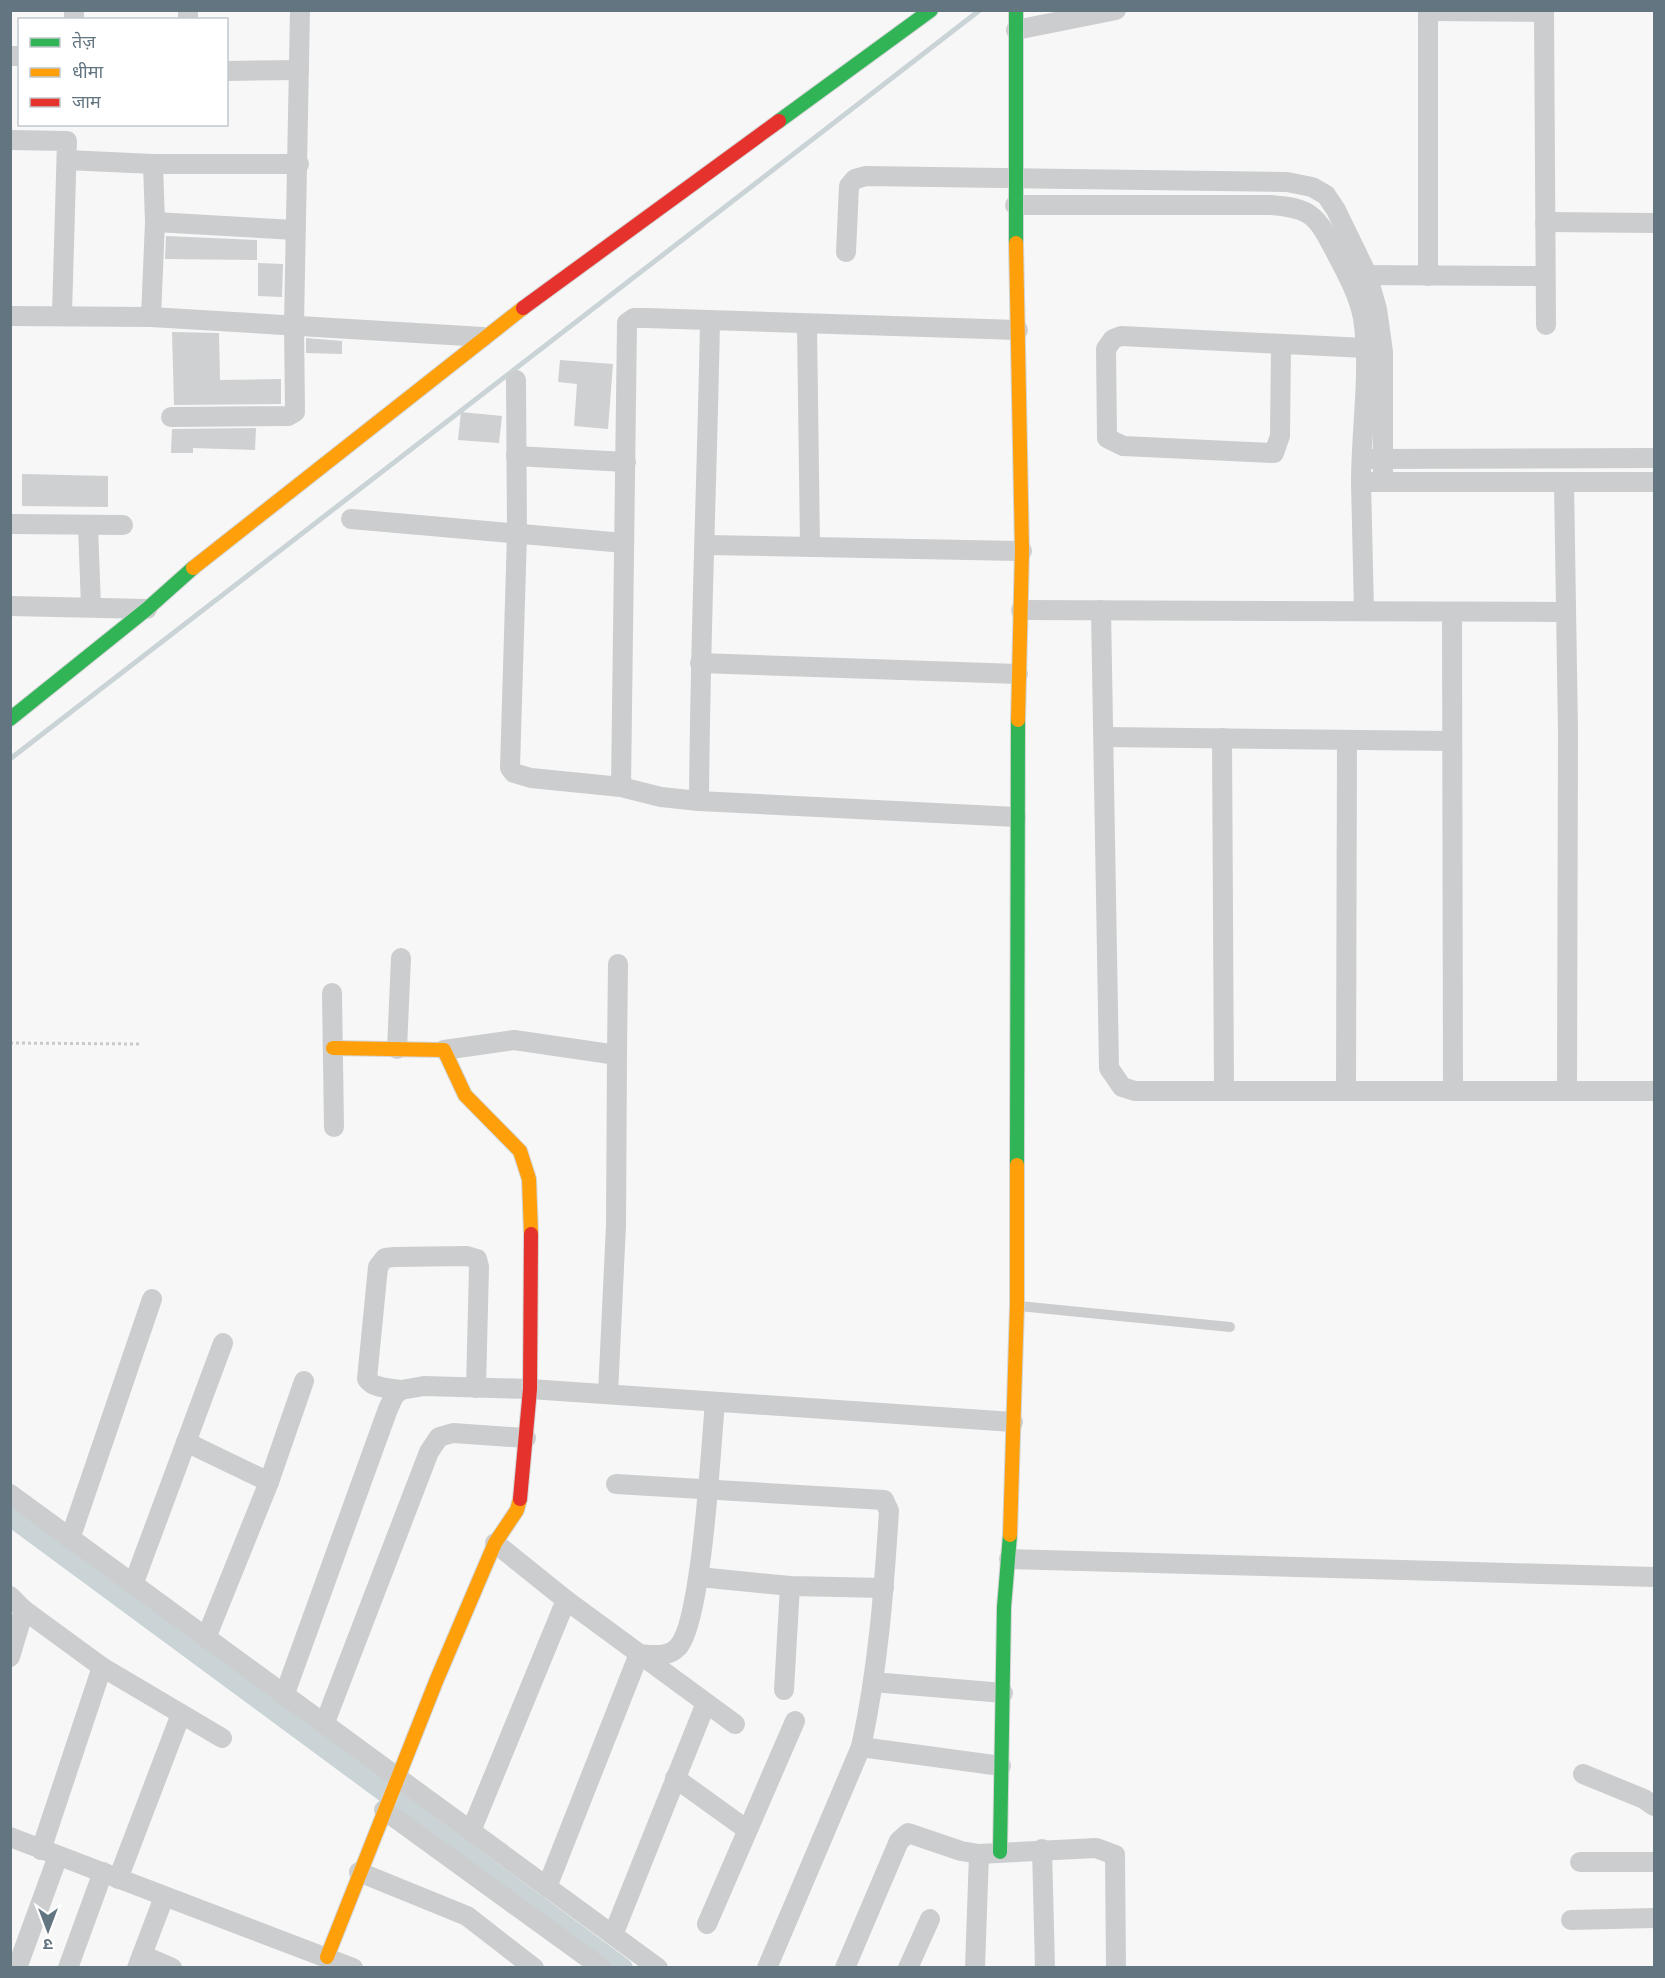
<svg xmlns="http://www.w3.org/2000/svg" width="1665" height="1978" viewBox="0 0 1665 1978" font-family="'Work Sans','Noto Sans Devanagari',sans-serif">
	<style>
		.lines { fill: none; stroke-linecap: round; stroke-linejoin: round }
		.stream { stroke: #cad4d6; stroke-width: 5 }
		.canal { stroke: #cad4d6; stroke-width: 20 }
		.building { fill: #ced0d1 }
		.fast-casing { stroke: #d3d4d5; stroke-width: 16 }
		.slow-casing { stroke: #d3d4d5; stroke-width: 16 }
		.jam-casing { stroke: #d3d4d5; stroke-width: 16 }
		.path { stroke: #c9cacb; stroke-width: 3; stroke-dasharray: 3 3; stroke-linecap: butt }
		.lane { stroke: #cccdce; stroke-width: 10 }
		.street { stroke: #cccdce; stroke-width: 20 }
		.fast { stroke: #30b455; stroke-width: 14 }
		.slow { stroke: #ff9f0a; stroke-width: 14 }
		.jam { stroke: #e5322d; stroke-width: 14 }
	</style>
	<rect width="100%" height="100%" fill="#f7f7f7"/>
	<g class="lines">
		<!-- stream -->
		<path class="stream" d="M10 759 980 10"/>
		<!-- canal -->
		<path class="canal" d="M10 1516 623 1968"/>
	</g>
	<!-- building -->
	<g class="building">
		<path d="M166 236 257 240V260L165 259Z"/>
		<path d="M258 263 283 264 282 297 258 296Z"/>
		<path d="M172 332 219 333 220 380 281 379V404L174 405Z"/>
		<path d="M306 338 342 341V354L306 353Z"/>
		<path d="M560 360 613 364 608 429 574 426 577 384 558 382Z"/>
		<path d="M461 412 502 416 499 443 458 440Z"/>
		<path d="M256 428 255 450 193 448V453H171L172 429Z"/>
		<path d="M22 474 108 476V507L22 506Z"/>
	</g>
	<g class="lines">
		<defs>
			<g id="fast">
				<path d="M779 121 931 10"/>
				<path d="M1016 243V10"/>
				<path d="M10 719 147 609 193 568"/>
				<path d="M1017 1165 1018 720"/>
				<path d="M1000 1852 1004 1607 1010 1535"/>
			</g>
			<g id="slow">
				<path d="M1016 243 1022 551 1018 720"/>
				<path d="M193 568 523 308"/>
				<path d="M333 1048 444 1050 465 1095 520 1151 529 1179 531 1234"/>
				<path d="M1010 1535 1017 1305V1165"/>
				<path d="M327 1957 437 1679 495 1543 517 1510 520 1499"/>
			</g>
			<g id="jam">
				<path d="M523 308 779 121"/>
				<path d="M520 1499 530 1389 531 1234"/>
			</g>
		</defs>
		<!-- fast casing -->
		<use href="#fast" class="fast-casing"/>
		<!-- slow casing -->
		<use href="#slow" class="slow-casing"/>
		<!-- jam casing -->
		<use href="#jam" class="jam-casing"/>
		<!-- path -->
		<path class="path" d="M10 1043 139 1044"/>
		<!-- lane -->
		<path class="lane" d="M1019 1306 1230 1327"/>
		<!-- street -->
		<g class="street">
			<path d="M188 10V20"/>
			<path d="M1428 10V276"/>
			<path d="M1544 10 1546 325"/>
			<path d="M1428 11 1544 12"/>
			<path d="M74 20V10"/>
			<path d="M1016 30 1116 10"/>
			<path d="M10 56H20"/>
			<path d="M226 71 299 70"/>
			<path d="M10 140 67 141 62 314"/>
			<path d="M67 160 153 164H299"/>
			<path d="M1015 205H1270C1314 208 1317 217 1337 255 1347 274 1359 296 1363 318 1371 371 1361 429 1361 482H1654"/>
			<path d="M155 222 295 230"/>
			<path d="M1545 222 1654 223"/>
			<path d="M846 252 849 186 855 179 866 176 1287 182 1312 187 1326 195 1336 210 1367 274 1377 309 1383 352V482"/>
			<path d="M1356 275 1545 276"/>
			<path d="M10 316 151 317 483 337"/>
			<path d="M151 317 155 222 153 164"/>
			<path d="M710 321C707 481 700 641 699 801L1016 817"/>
			<path d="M807 324 810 547"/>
			<path d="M1281 346 1280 436 1274 453 1123 446 1107 438 1106 349 1113 339 1121 336 1365 348"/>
			<path d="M516 380 517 534 510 768 514 773 531 778 621 787 661 797 699 801"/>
			<path d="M171 417 288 416 295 412 294 324 300 10"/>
			<path d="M516 456 626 462"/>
			<path d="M1370 459 1654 458"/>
			<path d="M1361 482 1364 611"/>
			<path d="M1564 482 1568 732 1567 1091"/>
			<path d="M351 519 624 543"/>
			<path d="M10 524 123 525"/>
			<path d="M88 525 91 607"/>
			<path d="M706 545 1022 551"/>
			<path d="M10 606 147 609"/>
			<path d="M1021 610 1565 612"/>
			<path d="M1101 610 1109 1068 1122 1087 1135 1091H1654"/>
			<path d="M1452 612 1453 1091"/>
			<path d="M700 663 1018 674"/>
			<path d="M1104 737 1452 741"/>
			<path d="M1222 738 1224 1090"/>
			<path d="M621 787 627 323 634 318H646L1018 330"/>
			<path d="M332 993 334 1127"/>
			<path d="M397 1049 401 958"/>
			<path d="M444 1050 514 1040 617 1055 616 1225 608 1394"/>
			<path d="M617 1055 618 964"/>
			<path d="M1346 1091 1347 740"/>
			<path d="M401 1390C389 1388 374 1389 367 1379L378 1267 385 1258 394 1257 467 1256 477 1259 479 1267 476 1388"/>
			<path d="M186 1442 269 1482"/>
			<path d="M616 1484 884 1500 889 1511C884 1590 878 1670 861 1747L1001 1766"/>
			<path d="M10 1494 658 1968"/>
			<path d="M70 1539 152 1299"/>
			<path d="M495 1543 566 1600 735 1724"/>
			<path d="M1009 1559 1654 1577"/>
			<path d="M699 1577 790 1586 884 1588"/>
			<path d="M133 1585 223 1343"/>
			<path d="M10 1596 24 1610"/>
			<path d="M206 1638 269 1482 304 1381"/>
			<path d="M10 1657 24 1610 102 1667 222 1738"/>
			<path d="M873 1682 1003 1693"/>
			<path d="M784 1690 790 1586"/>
			<path d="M284 1696 388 1409 394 1396 401 1390 424 1386 530 1389 1013 1422"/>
			<path d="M324 1725 429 1452 439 1437 453 1433 526 1438"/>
			<path d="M1583 1774 1644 1799 1654 1806"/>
			<path d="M675 1778 746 1829"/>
			<path d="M384 1810 602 1968"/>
			<path d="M471 1831 566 1600"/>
			<path d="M10 1837 353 1968"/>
			<path d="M1042 1849 1045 1968"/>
			<path d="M41 1850 102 1667"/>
			<path d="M1580 1862H1654"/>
			<path d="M359 1872 467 1916 534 1968"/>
			<path d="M118 1879 181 1714"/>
			<path d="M547 1887 639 1654C652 1655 668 1658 678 1647 702 1622 711 1445 715 1402"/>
			<path d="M1571 1920 1654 1918"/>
			<path d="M707 1924 795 1721"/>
			<path d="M613 1935 706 1703"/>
			<path d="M142 1955 172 1968"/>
			<path d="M17 1968 58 1856"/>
			<path d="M68 1968 103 1872"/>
			<path d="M137 1968 164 1897"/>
			<path d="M767 1968 861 1747"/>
			<path d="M845 1968 899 1841 908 1833 961 1851 979 1854 1096 1848 1115 1855 1116 1968"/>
			<path d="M908 1968 930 1919"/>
			<path d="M975 1968 979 1854"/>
		</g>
		<!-- fast -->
		<use href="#fast" class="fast"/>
		<!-- slow -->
		<use href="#slow" class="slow"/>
		<!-- jam -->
		<use href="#jam" class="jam"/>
	</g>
	<!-- border -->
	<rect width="1665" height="1978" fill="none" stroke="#637581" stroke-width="24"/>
	<!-- legend -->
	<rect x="18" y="18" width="210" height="108" fill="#ffffff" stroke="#c1c8cd" stroke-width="1.5"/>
	<rect x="30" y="38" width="30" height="9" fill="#30b455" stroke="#c1c8cd" stroke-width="1.5"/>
	<text x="72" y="48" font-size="18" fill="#637581">तेज़</text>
	<rect x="30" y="68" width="30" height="9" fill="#ff9f0a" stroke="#c1c8cd" stroke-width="1.5"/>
	<text x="72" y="78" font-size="18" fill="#637581">धीमा</text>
	<rect x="30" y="98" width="30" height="9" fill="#e5322d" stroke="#c1c8cd" stroke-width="1.5"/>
	<text x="72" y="108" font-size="18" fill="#637581">जाम</text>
	<!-- north arrow -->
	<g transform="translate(48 1930) rotate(180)" stroke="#ffffff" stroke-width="4.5" paint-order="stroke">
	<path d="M0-4.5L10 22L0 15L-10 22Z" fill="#637581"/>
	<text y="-9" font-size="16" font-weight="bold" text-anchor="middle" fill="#637581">उ</text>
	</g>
</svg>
